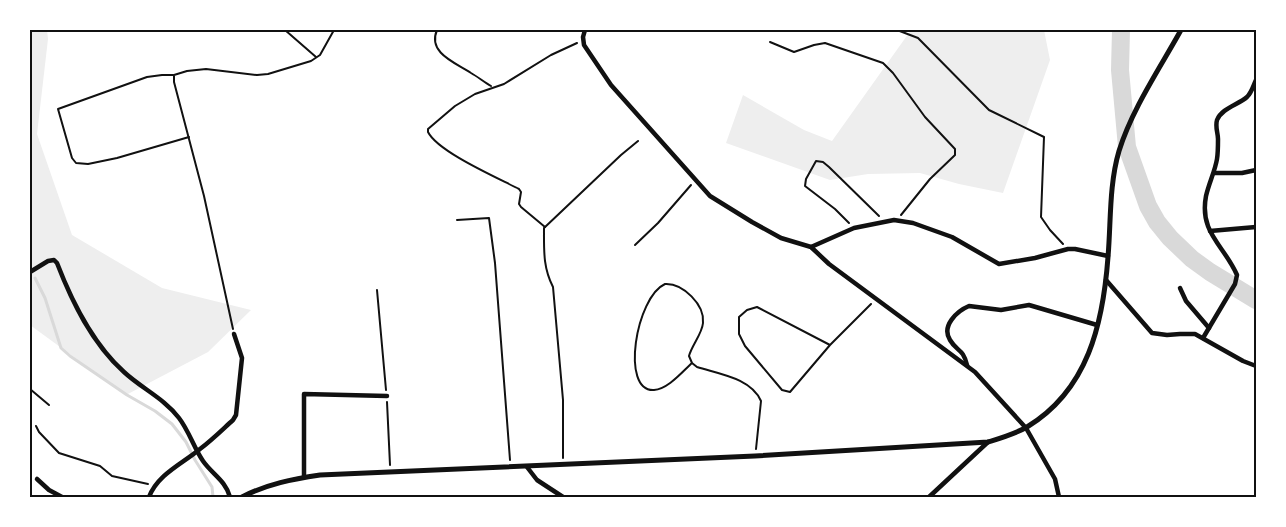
<svg xmlns="http://www.w3.org/2000/svg" width="1286" height="527" viewBox="0 0 1286 527" font-family="'Asap Condensed',sans-serif">
	<style>
		.green { fill: #eee }
		.lines { fill: none; stroke-linecap: round; stroke-linejoin: round }
		.stream { stroke: #d9d9d9; stroke-width: 3 }
		.river { stroke: #d9d9d9; stroke-width: 18 }
		.path { stroke: #111; stroke-width: 2 }
		.minor { stroke: #111; stroke-width: 4.5 }
		.tertiary { stroke: #111; stroke-width: 5 }
		.neatline { fill: none; stroke: #111; stroke-width: 2 }
	</style>
	<rect width="100%" height="100%" fill="#fff"/>
	<!-- green -->
	<g class="green">
		<path d="M30 30H47L48 39 37 134 72 235 162 288 251 310 208 352 126 395 30 325Z"/>
		<path d="M911 30H1044L1050 60 1003 193 959 184 920 173 868 174 830 180 726 143 743 95 804 130 832 141Z"/>
	</g>
	<g class="lines">
		<!-- stream -->
		<path class="stream" d="M35 278 45 298 61 348 70 356 127 395 155 411 172 424 186 442 195 460 212 487 213 497"/>
		<!-- river -->
		<path class="river" d="M1121 30 1120 70 1127 147 1148 206 1157 222 1170 238 1192 259 1210 272 1256 300"/>
		<!-- path -->
		<g class="path">
			<path d="M285 30 316 57"/>
			<path d="M437 30C427 53 456 63 471 73 478 77 484 82 491 86"/>
			<path d="M897 30 918 38 989 110 1044 137 1041 217 1050 230 1063 244"/>
			<path d="M770 42 794 52 814 45 825 43 883 63 893 73 925 117 955 149V155L930 179 901 215"/>
			<path d="M173 75H162L147 77 58 109 72 158 76 163 88 164 117 158 189 137"/>
			<path d="M457 220 489 218 495 263 510 460"/>
			<path d="M849 223 835 209 805 186 806 179 816 161 823 162 829 167 879 216"/>
			<path d="M545 227 521 207 519 204 521 192 519 189C498 178 438 152 428 132V129L455 106 475 94 504 84 551 55 577 43"/>
			<path d="M635 245 658 223 691 185"/>
			<path d="M377 290 386 390"/>
			<path d="M233 329 204 196 174 82V75L187 71 206 69 257 75 268 74 311 61 320 55 334 30"/>
			<path d="M830 345 757 307 747 310 739 317V334L745 346 782 390 790 392 830 345 871 304"/>
			<path d="M692 363C682 372 668 389 654 390 620 392 636 297 665 284 683 283 705 305 703 323 702 334 692 345 689 356L692 363 697 367C719 374 751 378 761 401L756 449"/>
			<path d="M30 389 49 405"/>
			<path d="M387 402 390 465"/>
			<path d="M36 426 39 432 59 453 100 466 112 476 148 484"/>
			<path d="M563 458V400L553 287C543 267 544 251 544 228L621 155 638 141"/>
		</g>
		<!-- minor -->
		<g class="minor">
			<path d="M585 30 583 37 584 45 611 85 710 196 752 222 781 238 811 247 829 264 975 372 1026 428 1055 479 1059 497"/>
			<path d="M1214 173H1242L1256 170"/>
			<path d="M1210 231 1256 227"/>
			<path d="M811 247 854 228 894 220 913 223 952 237 999 264 1035 258 1068 249H1075L1108 256"/>
			<path d="M30 272 48 261 54 260 57 263C72 302 92 343 124 372 141 388 165 399 179 418 189 431 194 448 203 461 212 474 226 481 230 497"/>
			<path d="M1106 280 1152 333 1167 335 1180 334H1195L1243 361 1256 366"/>
			<path d="M1180 288 1186 301 1209 328"/>
			<path d="M1203 338 1235 284 1237 275C1224 245 1199 233 1206 196 1209 183 1215 171 1217 159 1218 153 1218 145 1218 139 1218 133 1215 127 1217 120 1222 108 1238 105 1247 97 1252 92 1253 86 1256 80"/>
			<path d="M967 365C963 348 957 352 950 340 941 326 957 311 969 306L1001 310 1029 305 1097 325"/>
			<path d="M527 467 537 480 563 497"/>
			<path d="M304 477V394L387 396"/>
			<path d="M37 479 49 490 62 497"/>
			<path d="M149 497C158 474 182 464 200 449 212 440 222 430 233 420L236 415 242 358 234 334"/>
			<path d="M929 497 988 442"/>
		</g>
		<!-- tertiary -->
		<path class="tertiary" d="M242 497C267 484 293 479 320 475L755 456 988 442C1001 438 1015 434 1027 427 1088 390 1103 324 1108 257 1111 222 1109 185 1119 151 1132 109 1160 68 1181 30"/>
	</g>
	<!-- border -->
	<rect width="1286" height="527" fill="none" stroke="#ffffff" stroke-width="62"/>
	<rect x="31" y="31" width="1224" height="465" class="neatline"/>
</svg>
